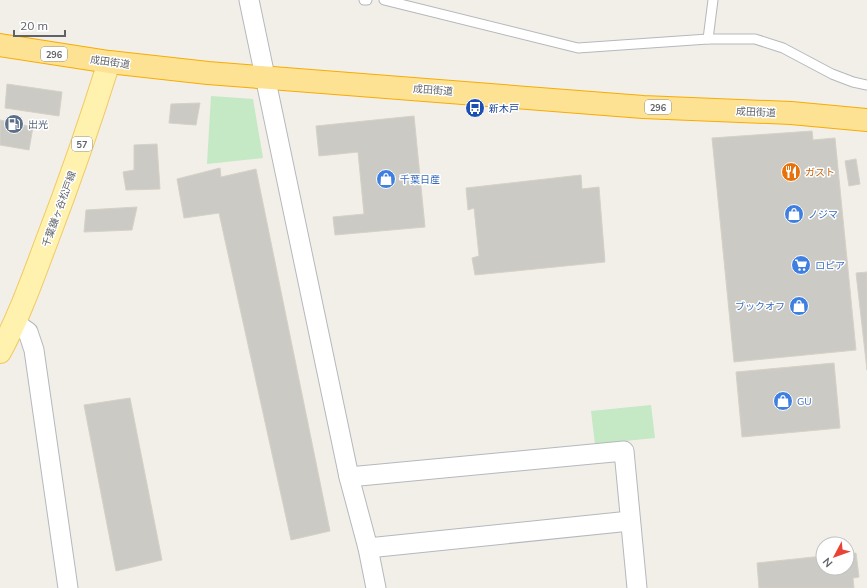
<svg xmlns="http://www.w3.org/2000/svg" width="867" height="588" viewBox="0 0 867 588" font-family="Mulish,'Noto Sans JP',sans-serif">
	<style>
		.green { fill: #c5e8c5 }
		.building { fill: #cccac5; stroke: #d6d1c6 }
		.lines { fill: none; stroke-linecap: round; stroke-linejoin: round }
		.lane-casing { stroke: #b5b8bc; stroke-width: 11 }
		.street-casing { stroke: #b5b8bc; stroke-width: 21 }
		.primary-casing { stroke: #f2c960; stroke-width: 24 }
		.highway-casing { stroke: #f9ab00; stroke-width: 24 }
		.lane { stroke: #fff; stroke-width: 9 }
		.street { stroke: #fff; stroke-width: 19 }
		.primary { stroke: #fff2af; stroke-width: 22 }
		.highway { stroke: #fde293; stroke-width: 22 }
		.labels { text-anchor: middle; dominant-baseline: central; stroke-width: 3; stroke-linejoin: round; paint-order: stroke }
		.shield { fill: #fff; stroke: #8f9295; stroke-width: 1 }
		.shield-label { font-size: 9px; font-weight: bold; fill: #5f6368 }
		.street-label { font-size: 10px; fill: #5f6368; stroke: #fff }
		.transit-label { font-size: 10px; fill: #164399; stroke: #fff; text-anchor: start }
		.service-label { font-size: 10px; fill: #4e5e75; stroke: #fff; text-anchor: start }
		.food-label { font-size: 10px; fill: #c56008; stroke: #fff; text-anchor: start }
		.shop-label { font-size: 10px; fill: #366cbe; stroke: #fff; text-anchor: start }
	</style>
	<rect width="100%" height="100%" fill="#f1efe8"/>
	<!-- green -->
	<g class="green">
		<path d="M211 96 253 99 263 158 207 164Z"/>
		<path d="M651 405 655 438 595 444 591 411Z"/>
	</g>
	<!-- building -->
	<g class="building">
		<path d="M7 84 62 92 59 116 5 108Z"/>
		<path d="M200 103 196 125 169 123 171 104Z"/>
		<path d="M414 116 425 227 335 235 333 217 364 214 358 152 319 156 316 126Z"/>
		<path d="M0 120 33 127 29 150 0 145Z"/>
		<path d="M812 131 813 140 835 138 856 350 734 362 712 138Z"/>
		<path d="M157 144 160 189 126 190 123 172 134 170V145Z"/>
		<path d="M856 159 860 184 849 186 845 161Z"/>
		<path d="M220 168 221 177 256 169 330 531 291 540 219 213 184 218 177 179Z"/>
		<path d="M581 175 582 189 599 187 605 262 475 275 472 258 479 256 474 208 468 210 466 188Z"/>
		<path d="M137 207 132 230 84 232 86 210Z"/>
		<path d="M867 272V370L856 273Z"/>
		<path d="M834 363 840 428 742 437 736 372Z"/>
		<path d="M130 398 162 560 116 571 84 405Z"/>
		<path d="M856 553 859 577 853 578 854 588H759L757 563 823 556V568H847V554Z"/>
	</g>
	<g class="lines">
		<defs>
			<g id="lane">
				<path d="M364 0H367"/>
				<path d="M384 0 578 48 708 39H755L783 48 832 74 853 82 867 85"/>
				<path d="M708 39 713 0"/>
			</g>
			<g id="street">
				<path d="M249 0 349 477 368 548 376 588"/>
				<path d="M15 323 28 332 34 350 68 588"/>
				<path d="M349 477 624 451 637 588"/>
				<path d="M368 548 630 521"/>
			</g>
			<path id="primary" d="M0 352C19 317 32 280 46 243 69 183 90 123 109 62"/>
			<path id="highway" d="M0 45 109 62 208 73 643 107 791 113 867 120"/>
		</defs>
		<!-- lane casing -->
		<use href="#lane" class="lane-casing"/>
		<!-- street casing -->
		<use href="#street" class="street-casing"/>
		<!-- primary casing -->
		<use href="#primary" class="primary-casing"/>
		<!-- highway casing -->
		<use href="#highway" class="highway-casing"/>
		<!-- lane -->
		<use href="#lane" class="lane"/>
		<!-- street -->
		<use href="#street" class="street"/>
		<!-- primary -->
		<use href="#primary" class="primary"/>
		<!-- highway -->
		<use href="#highway" class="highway"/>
	</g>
	<!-- icons -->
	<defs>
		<symbol id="bus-disc" viewBox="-11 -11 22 22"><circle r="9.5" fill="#1a4fb4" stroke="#fff"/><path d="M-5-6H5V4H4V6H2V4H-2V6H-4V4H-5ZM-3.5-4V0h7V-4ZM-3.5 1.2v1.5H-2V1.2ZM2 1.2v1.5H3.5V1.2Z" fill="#fff"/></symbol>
		<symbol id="fuel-disc" viewBox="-11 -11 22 22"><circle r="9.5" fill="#5c6f8a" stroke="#fff"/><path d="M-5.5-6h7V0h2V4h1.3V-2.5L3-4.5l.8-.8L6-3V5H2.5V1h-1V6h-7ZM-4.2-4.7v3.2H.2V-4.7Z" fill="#fff"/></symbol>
		<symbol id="restaurant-disc" viewBox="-11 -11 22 22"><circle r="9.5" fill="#e8710a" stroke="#fff"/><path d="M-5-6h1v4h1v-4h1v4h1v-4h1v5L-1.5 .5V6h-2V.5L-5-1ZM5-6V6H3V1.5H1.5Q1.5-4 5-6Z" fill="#fff"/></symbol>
		<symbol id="shop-disc" viewBox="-11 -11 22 22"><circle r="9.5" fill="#3f7fe0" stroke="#fff"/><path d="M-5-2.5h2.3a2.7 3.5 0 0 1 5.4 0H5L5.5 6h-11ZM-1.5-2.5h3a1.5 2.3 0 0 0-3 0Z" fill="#fff"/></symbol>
		<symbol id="supermarket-disc" viewBox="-11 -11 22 22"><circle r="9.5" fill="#3f7fe0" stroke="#fff"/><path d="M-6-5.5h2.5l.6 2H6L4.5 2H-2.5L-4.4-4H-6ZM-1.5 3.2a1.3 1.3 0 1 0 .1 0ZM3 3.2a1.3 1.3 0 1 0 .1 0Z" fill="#fff"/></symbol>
	</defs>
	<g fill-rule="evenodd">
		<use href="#bus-disc" x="464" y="97" width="22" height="22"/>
		<use href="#fuel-disc" x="3" y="113" width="22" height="22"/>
		<use href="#restaurant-disc" x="780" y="161" width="22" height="22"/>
		<use href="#shop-disc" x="375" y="168" width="22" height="22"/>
		<use href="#shop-disc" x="783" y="203" width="22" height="22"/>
		<use href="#supermarket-disc" x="790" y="254" width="22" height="22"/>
		<use href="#shop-disc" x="788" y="295" width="22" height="22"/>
		<use href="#shop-disc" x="772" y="390" width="22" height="22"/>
	</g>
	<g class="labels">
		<!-- shield labels -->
		<g class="shield">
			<rect x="41" y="47" width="26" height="14" rx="3"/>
			<rect x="645" y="100" width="26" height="14" rx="3"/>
			<rect x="72" y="137" width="20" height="14" rx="3"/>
		</g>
		<g class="shield-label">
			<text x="54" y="54">296</text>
			<text x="658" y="107">296</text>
			<text x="82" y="144">57</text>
		</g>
		<!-- street labels -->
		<g class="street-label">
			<text transform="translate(110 62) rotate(8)">成田街道</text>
			<text transform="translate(433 90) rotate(4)">成田街道</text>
			<text transform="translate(756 112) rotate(3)">成田街道</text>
			<text transform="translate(59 209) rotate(-70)">千葉鎌ヶ谷松戸線</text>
		</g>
		<!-- transit labels -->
		<g class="transit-label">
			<text x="489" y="108">新木戸</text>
		</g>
		<!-- service labels -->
		<g class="service-label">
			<text x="28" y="124">出光</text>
		</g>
		<!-- food labels -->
		<g class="food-label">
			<text x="805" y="172">ガスト</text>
		</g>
		<!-- shop labels -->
		<g class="shop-label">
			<text x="400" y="179">千葉日産</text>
			<text x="808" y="214">ノジマ</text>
			<text x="815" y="265">ロピア</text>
			<text x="785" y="306" text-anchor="end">ブックオフ</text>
			<text x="797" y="401">GU</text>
		</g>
	</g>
	<!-- north arrow -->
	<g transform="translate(835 556) rotate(229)"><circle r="19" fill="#ffffff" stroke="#bfc1c3"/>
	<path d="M0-3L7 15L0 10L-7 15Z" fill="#ea4335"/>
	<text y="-6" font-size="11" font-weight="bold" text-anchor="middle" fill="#5f6368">N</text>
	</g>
	<!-- scale -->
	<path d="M14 30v6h51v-6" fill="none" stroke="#5f6368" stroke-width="2"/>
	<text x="20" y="30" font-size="12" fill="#5f6368" stroke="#ffffff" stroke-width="3" paint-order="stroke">20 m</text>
</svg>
